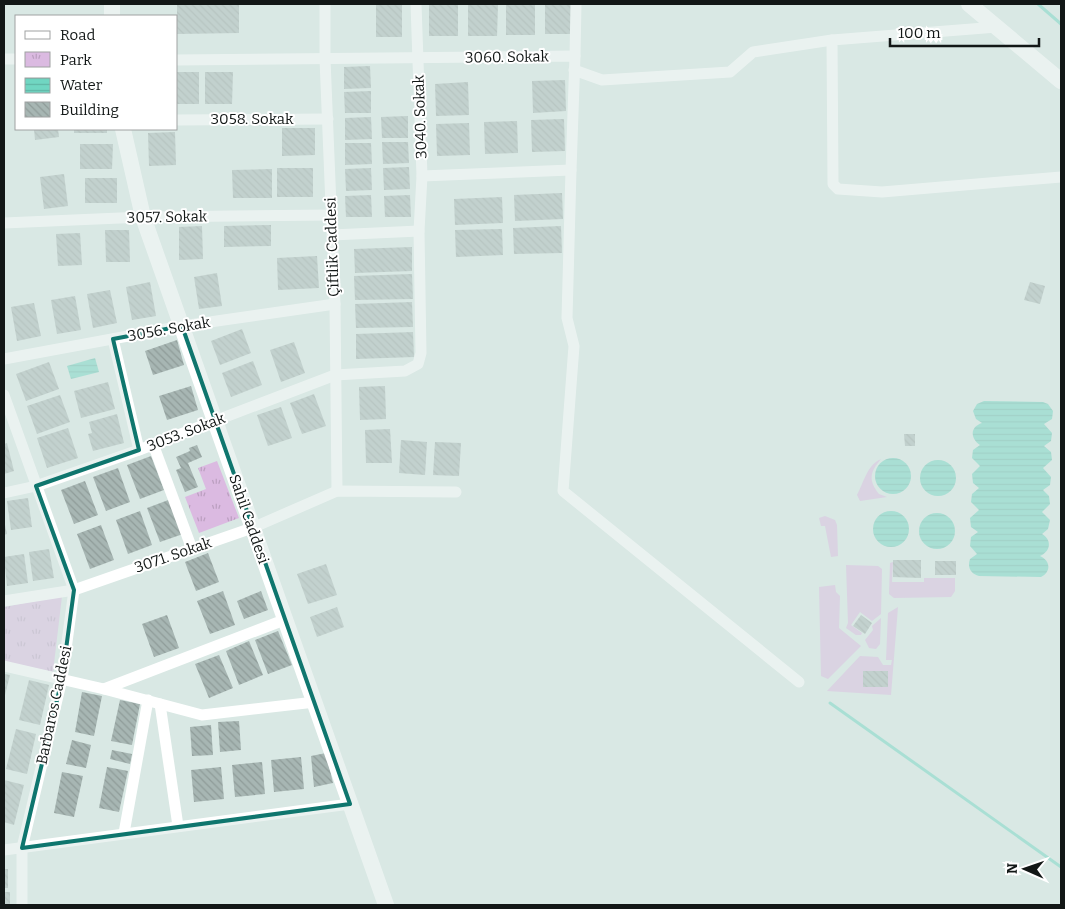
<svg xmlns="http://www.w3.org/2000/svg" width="1065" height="909" viewBox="0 0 1065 909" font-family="Bitter,serif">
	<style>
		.green { fill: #dbbae1 }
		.park { fill: url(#park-tufts) }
		.water { fill: url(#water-rules) }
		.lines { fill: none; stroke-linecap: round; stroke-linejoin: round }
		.stream { stroke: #70d6c2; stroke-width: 3 }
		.building { fill: url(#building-back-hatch) }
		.street { stroke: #fff; stroke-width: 11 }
		.secondary { stroke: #fff; stroke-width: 16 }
		.marked { fill: none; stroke: #0f766e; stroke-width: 4; stroke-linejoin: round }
		.labels { text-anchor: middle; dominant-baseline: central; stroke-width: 4; stroke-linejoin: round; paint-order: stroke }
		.street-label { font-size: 15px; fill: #121716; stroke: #fff }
	</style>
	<defs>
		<pattern id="park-tufts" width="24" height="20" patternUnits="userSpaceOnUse" patternTransform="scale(1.25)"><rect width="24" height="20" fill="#dbbae1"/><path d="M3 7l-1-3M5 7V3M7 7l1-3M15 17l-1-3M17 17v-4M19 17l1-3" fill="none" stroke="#bb9fc0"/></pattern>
		<pattern id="water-rules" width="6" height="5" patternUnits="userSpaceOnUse" patternTransform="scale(1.25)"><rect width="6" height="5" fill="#70d6c2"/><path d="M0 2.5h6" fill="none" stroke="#60b7a6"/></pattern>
		<pattern id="building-back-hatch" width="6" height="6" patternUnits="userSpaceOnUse" patternTransform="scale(1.25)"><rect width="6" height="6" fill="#a7b6b3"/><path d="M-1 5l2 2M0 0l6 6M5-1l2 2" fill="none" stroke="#8f9c99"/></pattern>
	</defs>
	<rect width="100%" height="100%" fill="#d9e8e4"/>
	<!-- green -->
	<g class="green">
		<path d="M881 459C870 472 868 480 879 494L887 497 860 501 857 495C864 482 867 465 881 459Z"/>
		<path d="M825 516 835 520 837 525 838 556 831 557 825 526H821L819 518Z"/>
		<path d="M893 562 892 582H924V578H955V591L951 597 894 598 889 594 890 563Z"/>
		<path d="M846 565 878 566 882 569 881 614 872 621 860 612 851 625 862 633 861 635H856L846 628 848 623Z"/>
		<path d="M835 585 836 592 840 596 839 628 861 646 828 679 821 676 819 587Z"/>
		<path d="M898 607 891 695 827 691 860 656 878 657 883 665H891L892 660H886L888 613Z"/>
		<path d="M881 618 880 644 876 649 869 648 865 640 873 630 872 626Z"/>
	</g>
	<!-- park -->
	<g class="park">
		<path d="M217 461 239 518 199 533 185 497 206 489 198 468Z"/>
		<path d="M62 596 53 672 4 662V607Z"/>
	</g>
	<!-- water -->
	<g class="water">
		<path d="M95 358 99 372 71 379 67 366Z"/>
		<path d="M984 401 1043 402 1048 404 1053 411 1052 419 1044 424 1052 433 1051 441 1044 446 1051 452 1052 460 1043 468 1051 477 1050 485 1043 490 1049 496 1050 504 1042 512 1050 520 1048 529 1042 534C1052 540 1051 551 1040 556 1051 561 1051 572 1041 577L979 576C971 574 967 568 970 559L977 554 970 546 971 537 978 532 971 527 970 518 979 510 971 502 972 494 979 488 973 483 972 474 980 466 972 458 973 450 980 445C970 438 970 427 982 423L976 419 973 411 977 404Z"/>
		<circle cx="893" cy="476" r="18"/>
		<circle cx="938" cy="478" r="18"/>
		<circle cx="891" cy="529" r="18"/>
		<circle cx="937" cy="531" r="18"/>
	</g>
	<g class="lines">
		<!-- stream -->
		<g class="stream">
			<path d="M1038 4 1061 24"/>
			<path d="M830 703 1061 867"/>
		</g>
	</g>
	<!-- building -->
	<g class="building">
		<path d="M177 4H239V33L177 34Z"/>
		<rect x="376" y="4" width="26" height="33"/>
		<rect x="429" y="4" width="29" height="32"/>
		<path d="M468 4H498L497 36H468Z"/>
		<rect x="506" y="4" width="29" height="31"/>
		<rect x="545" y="4" width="29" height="30"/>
		<path d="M370 66 371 88 344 89V67Z"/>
		<rect x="176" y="72" width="23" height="32"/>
		<path d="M205 72H233L232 104H205Z"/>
		<path d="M565 80 566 111 533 113 532 81Z"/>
		<path d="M468 82 469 115 436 116 435 84Z"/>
		<path d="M371 91V113H345L344 92Z"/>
		<path d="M408 116V138H382L381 117Z"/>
		<path d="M371 117 372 139 345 140V118Z"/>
		<path d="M564 119 565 151 532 152 531 120Z"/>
		<path d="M517 121 518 153 485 154 484 122Z"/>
		<path d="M469 123 470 155 437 156 436 124Z"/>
		<path d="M282 128H315V155L282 156Z"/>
		<path d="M34 129H58L59 137 35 140Z"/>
		<rect x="74" y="129" width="33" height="4"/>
		<path d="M175 132 176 165 149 166 148 133Z"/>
		<path d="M382 142H408L409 163 383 164Z"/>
		<path d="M345 143H371L372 164 345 165Z"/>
		<path d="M80 144H113L112 169H80Z"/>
		<path d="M409 167 410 189 384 190 383 168Z"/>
		<rect x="277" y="168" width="36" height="29"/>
		<path d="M371 168 372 190 346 191 345 169Z"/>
		<path d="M272 169V198H233L232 170Z"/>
		<path d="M64 174 68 206 44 209 40 177Z"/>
		<rect x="85" y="178" width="32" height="25"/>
		<path d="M562 193 563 219 515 221 514 195Z"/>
		<path d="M371 195 372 217H346L345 196Z"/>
		<path d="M410 195 411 217H385L384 196Z"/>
		<path d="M502 197 503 223 455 225 454 199Z"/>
		<path d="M271 225V246L224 247V226Z"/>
		<path d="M202 226 203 259 179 260V227Z"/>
		<path d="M561 226 562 253 514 254 513 228Z"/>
		<path d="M502 229 503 255 456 257 455 230Z"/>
		<path d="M105 230H129L130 262H106Z"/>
		<path d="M80 233 82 265 58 266 56 234Z"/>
		<path d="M412 247V271L355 273 354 249Z"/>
		<path d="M317 256 319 288 278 290 277 258Z"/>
		<path d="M217 273 222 306 199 309 194 277Z"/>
		<path d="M412 274 413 299 355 300 354 276Z"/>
		<path d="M150 282 156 316 132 320 126 287Z"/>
		<path d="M1030 282 1045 286 1040 304 1024 300Z"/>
		<path d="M110 290 117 323 93 328 87 294Z"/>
		<path d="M75 296 81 330 57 334 51 300Z"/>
		<path d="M412 302 413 327 356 328 355 304Z"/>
		<path d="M34 303 41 336 17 341 11 307Z"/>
		<path d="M242 329 251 353 220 365 211 341Z"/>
		<path d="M413 332 414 357 356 359V334Z"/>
		<path d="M177 340 184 365 153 375 145 351Z"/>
		<path d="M294 342 305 373 281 382 270 350Z"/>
		<path d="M253 361 262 385 231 397 222 373Z"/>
		<path d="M49 362 59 389 26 401 16 374Z"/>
		<path d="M108 382 115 409 81 418 74 391Z"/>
		<path d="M191 386 198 410 167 420 159 396Z"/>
		<path d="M385 386 386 419 360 420 359 387Z"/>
		<path d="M314 394 326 426 302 434 290 403Z"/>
		<path d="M60 395 70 422 37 434 27 406Z"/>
		<path d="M281 407 292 438 268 446 257 415Z"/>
		<path d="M117 414 124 443 93 451 88 434 92 433 89 422Z"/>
		<path d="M68 428 78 458 47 468 37 438Z"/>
		<path d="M390 429 392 463H366L365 430Z"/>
		<path d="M904 434H915V446H905Z"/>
		<path d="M401 440 427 442 425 475 399 473Z"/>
		<path d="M435 442 461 443 459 476 433 475Z"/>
		<path d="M7 443 14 471 4 474V444Z"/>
		<path d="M197 445 202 457 188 463 198 487 185 492 176 470 181 468 176 457 190 451 189 448Z"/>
		<path d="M151 456 164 490 140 499 127 465Z"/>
		<path d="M118 468 130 502 106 511 93 477Z"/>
		<path d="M85 481 98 515 74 524 61 490Z"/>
		<path d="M28 498 32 527 11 530 7 501Z"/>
		<path d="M171 499 183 534 160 542 147 508Z"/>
		<path d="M140 511 152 545 128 554 116 520Z"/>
		<path d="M4 520 7 534 4 535Z"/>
		<path d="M101 525 114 560 90 569 77 534Z"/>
		<path d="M49 549 54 578 33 581 29 552Z"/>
		<path d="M208 553 219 582 196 591 185 562Z"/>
		<path d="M24 554 28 583 7 586 4 557Z"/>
		<path d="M893 560H921V578L893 577Z"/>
		<rect x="935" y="561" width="21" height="14"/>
		<path d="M326 564 337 595 308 604 297 574Z"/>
		<path d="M223 591 235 625 210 634 197 601Z"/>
		<path d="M261 591 268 610 244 619 237 601Z"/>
		<path d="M337 607 344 627 317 637 310 617Z"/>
		<path d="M167 615 179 648 154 657 142 624Z"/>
		<path d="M861 615 872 623 865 634 853 626Z"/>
		<path d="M278 631 292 665 268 674 255 640Z"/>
		<path d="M249 641 263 675 239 685 226 651Z"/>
		<path d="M219 655 233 688 209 698 195 664Z"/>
		<rect x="863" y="671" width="25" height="16"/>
		<path d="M4 674 10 675 4 699Z"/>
		<path d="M29 680 49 685 40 725 19 720Z"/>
		<path d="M82 692 102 696 94 736 75 732Z"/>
		<path d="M120 700 140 704 132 745 111 741Z"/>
		<path d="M239 721 241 750 220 752 218 722Z"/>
		<path d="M211 725 213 755 192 756 190 727Z"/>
		<path d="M16 729 36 734 27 774 6 769Z"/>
		<path d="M72 740 91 745 86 768 66 764Z"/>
		<path d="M112 750 132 754 130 764 110 759Z"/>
		<path d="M326 753 333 783 314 787 311 756Z"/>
		<path d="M301 757 304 789 274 792 271 760Z"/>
		<path d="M262 762 265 794 235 797 232 765Z"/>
		<path d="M107 767 128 771 119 812 99 808Z"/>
		<path d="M221 767 224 799 194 802 191 770Z"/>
		<path d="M62 772 83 776 74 817 54 813Z"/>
		<path d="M4 780 24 785 14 825 4 822Z"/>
		<rect x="4" y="869" width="4" height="19"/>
		<rect x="4" y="892" width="6" height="13"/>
	</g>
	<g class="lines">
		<!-- street -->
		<g class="street">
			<path d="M325 4V59L335 304 337 491"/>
			<path d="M997 27 832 40 833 184 838 189 882 192 1061 177"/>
			<path d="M575 56 576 4"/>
			<path d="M4 59H16"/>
			<path d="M176 60 575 56 571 170 422 176"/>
			<path d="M574 70 602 80 730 72 753 52 832 40"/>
			<path d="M176 120 328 119"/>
			<path d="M571 170 567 318 574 346 563 491 799 682"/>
			<path d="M4 223 143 217 331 215"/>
			<path d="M332 235 419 231"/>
			<path d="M113 339 139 450"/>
			<path d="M4 359 182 326 335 304"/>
			<path d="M4 395 74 590 62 679 22 848V905"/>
			<path d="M153 444 192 549"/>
			<path d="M4 493 36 486 139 450 335 375 405 371 418 364 421 353 419 231 422 176 416 4"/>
			<path d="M4 601 74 590 252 528 337 491 456 492"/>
			<path d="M4 666 104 689 202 715 315 702"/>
			<path d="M104 689 284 620"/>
			<path d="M160 704 178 826"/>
			<path d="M124 833 148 700"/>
			<path d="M4 850 350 804"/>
		</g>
		<!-- secondary -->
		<g class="secondary">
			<path d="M112 4V16"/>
			<path d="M969 4 1061 81"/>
			<path d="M123 129 143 217 386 905"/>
		</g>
	</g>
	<!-- marked area -->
	<path d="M0 0H1065V909H0ZM182 326 350 804 22 848 62 679 74 590 36 486 139 450 113 339Z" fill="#d9e8e4" fill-opacity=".55" fill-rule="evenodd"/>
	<path class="marked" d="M182 326 350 804 22 848 62 679 74 590 36 486 139 450 113 339Z"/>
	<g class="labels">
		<!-- street labels -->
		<g class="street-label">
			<text transform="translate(507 57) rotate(-1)">3060. Sokak</text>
			<text transform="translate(420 117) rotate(-92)">3040. Sokak</text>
			<text x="252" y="119">3058. Sokak</text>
			<text transform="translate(167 217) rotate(-1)">3057. Sokak</text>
			<text transform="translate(332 247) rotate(-92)">Çiftlik Caddesi</text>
			<text transform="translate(169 329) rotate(-10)">3056. Sokak</text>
			<text transform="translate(186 432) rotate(-21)">3053. Sokak</text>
			<text transform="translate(249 519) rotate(71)">Sahil Caddesi</text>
			<text transform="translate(173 555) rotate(-19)">3071. Sokak</text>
			<text transform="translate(54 705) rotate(-78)">Barbaros Caddesi</text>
		</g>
	</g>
	<!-- border -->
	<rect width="1065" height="909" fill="none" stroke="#121716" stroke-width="10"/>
	<!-- legend -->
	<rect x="15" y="15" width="162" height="115" fill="#ffffff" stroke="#a0a2a2"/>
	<rect x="25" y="31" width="25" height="8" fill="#ffffff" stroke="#a0a2a2"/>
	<text x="60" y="40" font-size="15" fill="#121716">Road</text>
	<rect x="25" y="52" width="25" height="15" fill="url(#park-tufts)" stroke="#a0a2a2"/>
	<text x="60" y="65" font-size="15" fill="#121716">Park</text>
	<rect x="25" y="78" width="25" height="15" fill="url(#water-rules)" stroke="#a0a2a2"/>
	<text x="60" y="90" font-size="15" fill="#121716">Water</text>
	<rect x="25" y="102" width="25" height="15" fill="url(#building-back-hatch)" stroke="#a0a2a2"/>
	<text x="60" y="115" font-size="15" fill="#121716">Building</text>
	<!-- north arrow -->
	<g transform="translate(1025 869) rotate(272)" stroke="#ffffff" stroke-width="4" paint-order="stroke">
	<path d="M0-4L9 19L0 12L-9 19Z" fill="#121716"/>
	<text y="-8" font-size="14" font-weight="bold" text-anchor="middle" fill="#121716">N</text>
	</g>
	<!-- scale -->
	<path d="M890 38v8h149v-8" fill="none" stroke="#121716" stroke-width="2.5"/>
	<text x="898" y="38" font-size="15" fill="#121716" stroke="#ffffff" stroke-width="4" paint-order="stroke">100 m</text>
</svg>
